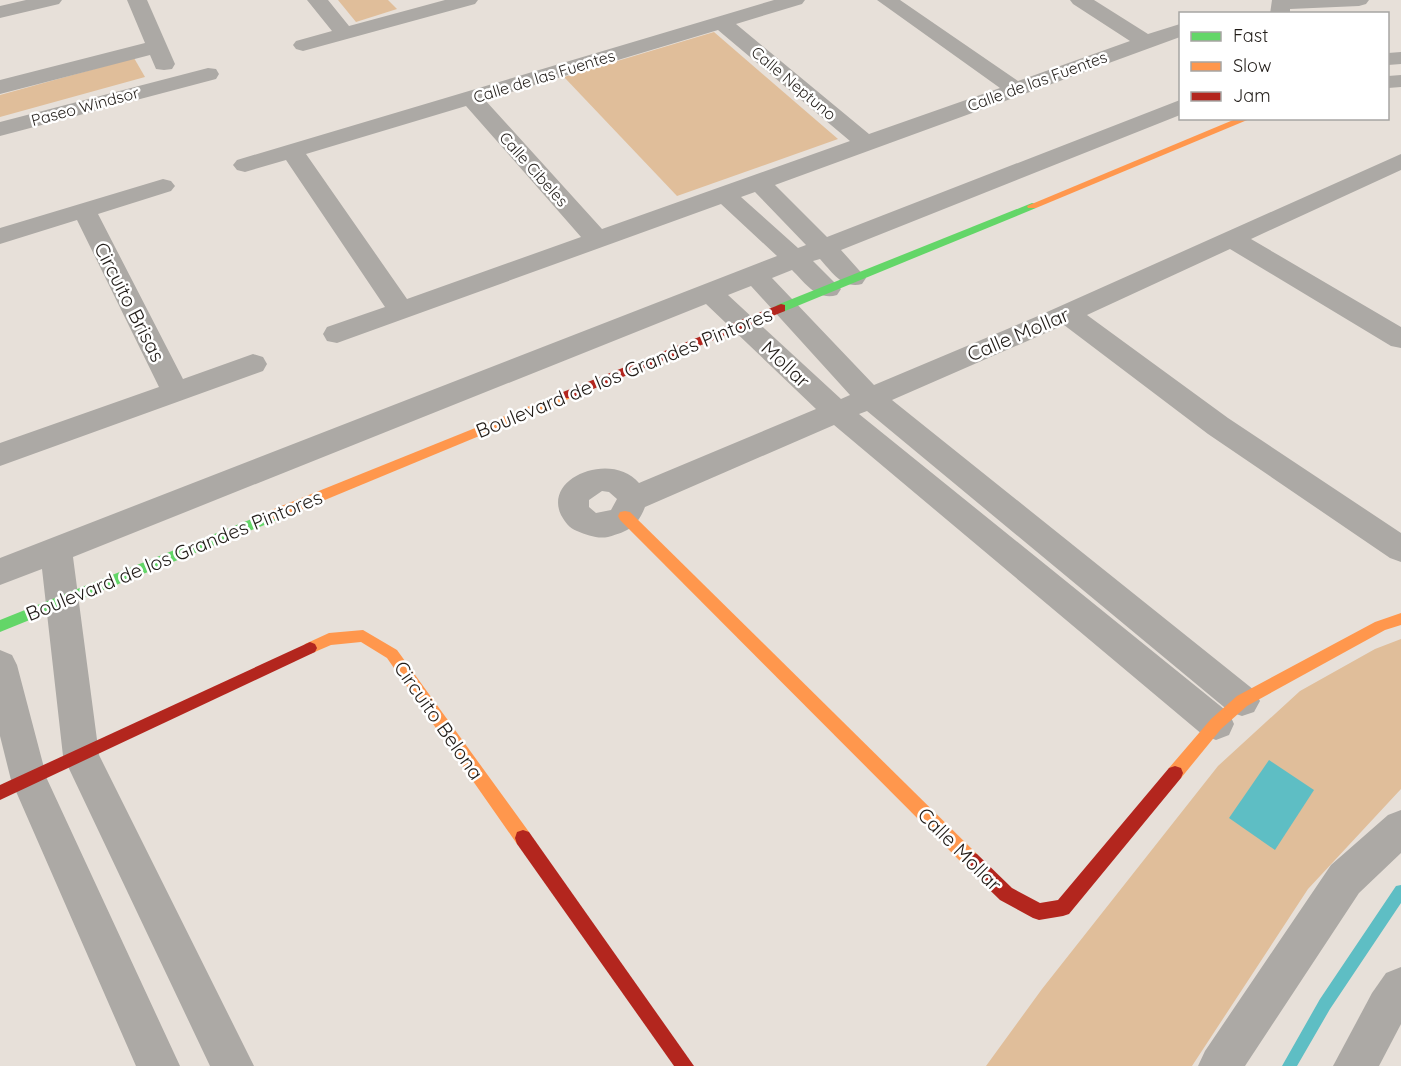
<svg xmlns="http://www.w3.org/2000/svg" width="1401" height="1066" viewBox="0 0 1401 1066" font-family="Quicksand,sans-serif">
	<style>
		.green { fill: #e0be9a }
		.water { fill: #5ebec4 }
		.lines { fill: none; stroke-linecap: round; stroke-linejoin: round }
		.stream { fill: #5ebec4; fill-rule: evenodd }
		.street { fill: #aca9a5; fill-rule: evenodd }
		.fast { fill: #63d668; fill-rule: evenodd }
		.slow { fill: #ff974d; fill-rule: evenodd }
		.jam { fill: #b3261e; fill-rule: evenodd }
		.labels { text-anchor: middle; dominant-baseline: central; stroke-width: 5; stroke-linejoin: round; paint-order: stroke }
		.far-street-label { font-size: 16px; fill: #221d19; stroke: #fff }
		.street-label { font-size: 20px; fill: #221d19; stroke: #fff }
	</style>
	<rect width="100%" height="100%" fill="#e7e0d9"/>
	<!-- green -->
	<g class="green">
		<path d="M338 0H388L397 9 356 22Z"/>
		<path d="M714 32 838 139 677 196 564 77Z"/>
		<path d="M134 58 145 77 0 117V95Z"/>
		<path d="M1401 639V789L1308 889 1192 1066H986L1042 989 1218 766 1300 691 1375 649Z"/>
	</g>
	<!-- water -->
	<path class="water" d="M1269 760 1314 790 1275 850 1229 818Z"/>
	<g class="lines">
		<!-- stream -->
		<path class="stream" d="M1401 885V903L1330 1009 1297 1066H1282L1320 999 1396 886Z"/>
		<!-- street -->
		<g class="street">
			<path d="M26 0H62L59 4 0 18V6Z"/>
			<path d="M127 0H147L175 64 172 69 164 70 156 69 150 55 0 94V80L145 43Z"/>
			<path d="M307 0H328L349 26 445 0H478L475 4 303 51 296 49 293 45 296 41 332 31Z"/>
			<path d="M774 0H805L802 4 736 24 869 134 1000 88 877 0H900L1018 81 1130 41 1073 4 1070 0H1094L1148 34 1180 24V37L775 185 827 237 1180 100V115L841 250 866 278 862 284C842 289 832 272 820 259L813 261 841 289 837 295C817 301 805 283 792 270L772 278 874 385 1038 316 1401 154V170L1251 239 1401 327V348L1391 346 1230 249 1087 315 1228 418 1401 533V562L1390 558 1208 434 1064 325 892 400 1254 690 1260 701 1254 712 1242 716 1230 712 867 411 859 414 1229 713 1234 724 1229 735 1216 740 1203 735 834 425 645 507C637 527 629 531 608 537 597 539 587 535 577 531 569 528 565 522 561 515 543 477 612 451 639 483L816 409 706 304 73 557 99 755 254 1066H210L63 756 42 569 0 585V558L777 256 721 204 337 343 327 341 323 334 327 327 385 307 286 160 245 172 237 170 233 165 237 160ZM718 30 850 141 602 229 485 100ZM466 106 581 237 407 299 306 154ZM755 192 806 245 798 248 741 197ZM751 286 850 395 841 399 728 295ZM602 491 609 492 617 499 611 510 596 513 589 507V500Z"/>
			<path d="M1272 0H1369L1366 4 1359 6 1290 9V14H1270Z"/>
			<path d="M1401 52V64L1388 65V53Z"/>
			<path d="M208 68 216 69 219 74 216 79 0 136V122Z"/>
			<path d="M1401 75V87L1388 88V76Z"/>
			<path d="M163 179 171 181 175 186 171 191 98 214 183 379 253 354 263 357 267 364 263 371 0 466V443L159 387 77 220 0 244V228Z"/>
			<path d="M0 650 12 655 17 665 47 779 180 1066H136L11 780 0 736Z"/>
			<path d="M1401 810V853L1359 893 1245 1066H1198L1205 1051 1331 865 1388 815Z"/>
			<path d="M1401 967V1024L1379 1066H1333L1372 993 1386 973Z"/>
		</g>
		<!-- fast -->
		<g class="fast">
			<path d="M1032 203 1036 204V208L785 311 781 312 775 308 777 305Z"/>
			<path d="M274 510 279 511 281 515 279 519 0 632V620Z"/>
		</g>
		<!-- slow -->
		<g class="slow">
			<path d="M1238 118H1252L1036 208H1028L1027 206Z"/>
			<path d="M567 391 571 392 573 395 571 398 279 519H269L267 515 269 511Z"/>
			<path d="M625 511 630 512 977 854 979 860 977 866 971 868 965 866 620 520 618 516 620 512Z"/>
			<path d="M1401 613V625L1385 630 1247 706 1221 729 1181 778 1175 780 1169 778 1167 773 1169 768 1211 719 1237 696 1375 622Z"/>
			<path d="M363 630 397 650 529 832 531 838 529 844 523 846 517 844 387 658 361 642 331 645 310 654 305 652 303 648 305 644 329 633Z"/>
		</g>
		<!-- jam -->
		<g class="jam">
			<path d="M781 304 785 305V311L571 398H563L561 395 563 392Z"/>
			<path d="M310 642 315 644 317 648 315 652 0 800V785Z"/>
			<path d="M1175 766 1181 768 1183 773 1181 778 1069 914 1063 916 1039 920 1033 918 1000 900 965 866 963 860 965 854 971 852 977 854 1012 888 1040 903 1058 900 1169 768Z"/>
			<path d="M523 830 529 832 694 1066H674L517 844 515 838 517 832Z"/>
		</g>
	</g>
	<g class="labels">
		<!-- far-street labels -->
		<g class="far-street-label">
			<text transform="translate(544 76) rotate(-17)">Calle de las Fuentes</text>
			<text transform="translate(1037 81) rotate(-20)">Calle de las Fuentes</text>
			<text transform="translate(794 83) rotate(40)">Calle Neptuno</text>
			<text transform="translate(85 106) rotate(-15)">Paseo Windsor</text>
			<text transform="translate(534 169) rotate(48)">Calle Cibeles</text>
		</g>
		<!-- street labels -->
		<g class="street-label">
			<text transform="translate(130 302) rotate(63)">Circuito Brisas</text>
			<text transform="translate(1018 334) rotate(-23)">Calle Mollar</text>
			<text transform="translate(786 364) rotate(43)">Mollar</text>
			<text transform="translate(624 372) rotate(-22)">Boulevard de los Grandes Pintores</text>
			<text transform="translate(174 555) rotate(-22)">Boulevard de los Grandes Pintores</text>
			<text transform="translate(439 720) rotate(55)">Circuito Belona</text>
			<text transform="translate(960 849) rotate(45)">Calle Mollar</text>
		</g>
	</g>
	<!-- legend -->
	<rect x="1179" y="12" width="210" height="108" fill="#ffffff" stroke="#a7a5a3" stroke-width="1.5"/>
	<rect x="1191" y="32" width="30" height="9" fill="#63d668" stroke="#a7a5a3" stroke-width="1.5"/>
	<text x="1233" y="42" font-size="18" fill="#221d19">Fast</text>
	<rect x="1191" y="62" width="30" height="9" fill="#ff974d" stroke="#a7a5a3" stroke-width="1.5"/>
	<text x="1233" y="72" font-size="18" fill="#221d19">Slow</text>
	<rect x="1191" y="92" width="30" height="9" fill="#b3261e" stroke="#a7a5a3" stroke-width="1.5"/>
	<text x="1233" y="102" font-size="18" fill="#221d19">Jam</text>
</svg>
